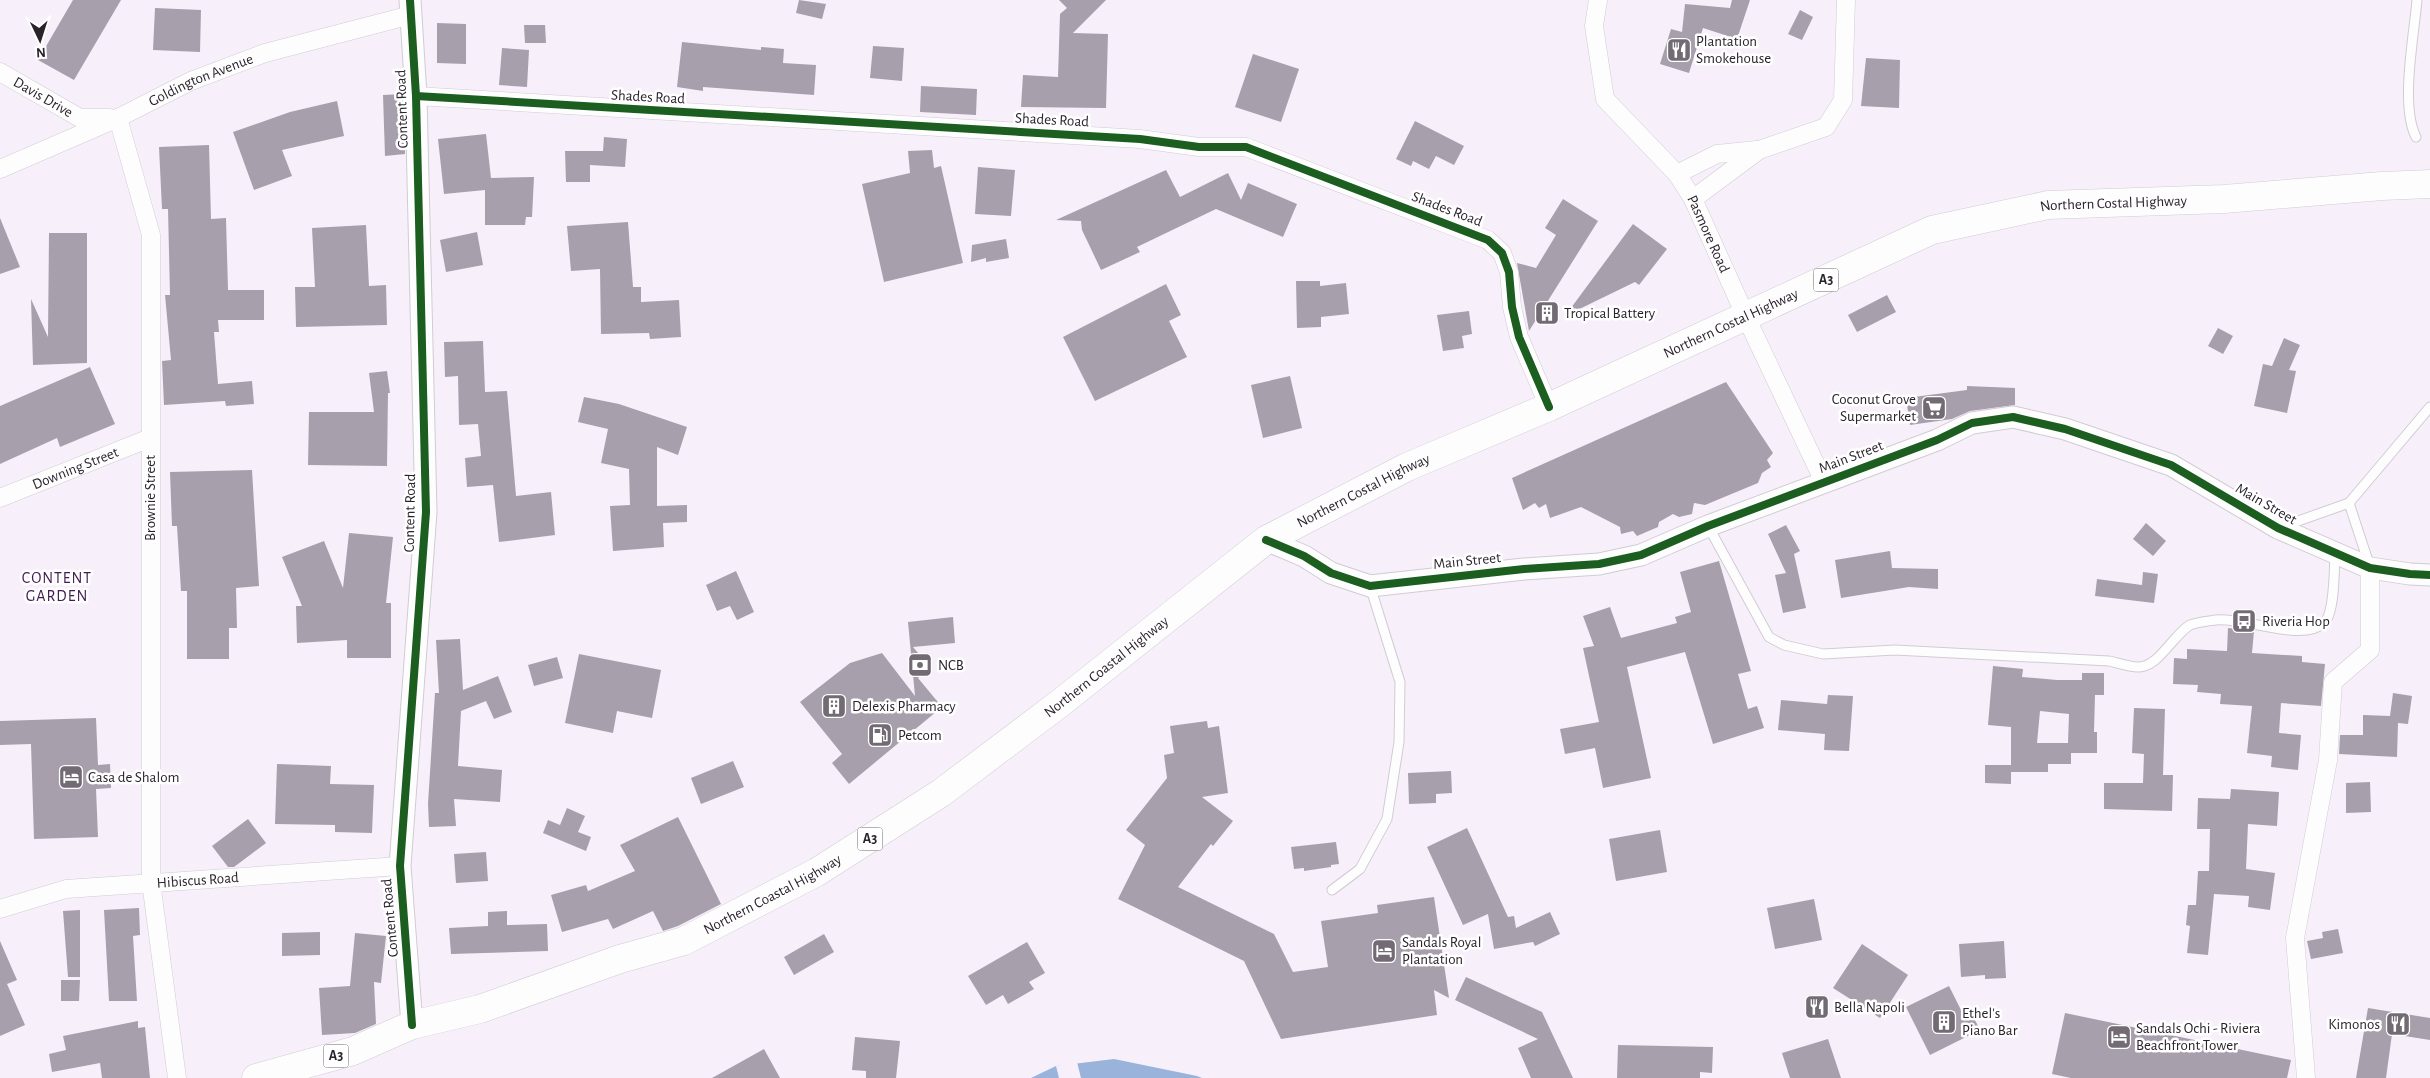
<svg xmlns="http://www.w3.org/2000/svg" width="2430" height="1078" viewBox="0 0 2430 1078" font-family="'Alegreya Sans',sans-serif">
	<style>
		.water { fill: #99b3db }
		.pier { fill: #f7f0fa }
		.building { fill: #a89fac; fill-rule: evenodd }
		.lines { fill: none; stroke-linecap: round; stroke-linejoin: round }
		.service-casing { stroke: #d1cbd4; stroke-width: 11 }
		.minor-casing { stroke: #d1cbd4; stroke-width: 19 }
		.tertiary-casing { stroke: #d1cbd4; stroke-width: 23 }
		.primary-casing { stroke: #d1cbd4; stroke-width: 29 }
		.service { stroke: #fefdfe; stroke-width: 9 }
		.minor { stroke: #fefdfe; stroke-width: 18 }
		.tertiary { stroke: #fefdfe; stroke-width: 21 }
		.primary { stroke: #fefdfe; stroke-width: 28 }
		.cycleway-casing { stroke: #fff; stroke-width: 11 }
		.cycleway { stroke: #1b5e20; stroke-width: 8 }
		.labels { text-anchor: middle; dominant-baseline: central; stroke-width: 5; stroke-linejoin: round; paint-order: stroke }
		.shield { fill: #fff; stroke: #6a656b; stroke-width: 1 }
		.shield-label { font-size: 14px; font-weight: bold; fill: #2a232c }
		.poi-label { font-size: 15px; fill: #2a232c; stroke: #fff; text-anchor: start }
		.street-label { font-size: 15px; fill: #2a232c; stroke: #fff }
		.neighbourhood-label { font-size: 16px; letter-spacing: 1px; fill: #401b52; stroke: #fff }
	</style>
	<rect width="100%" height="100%" fill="#f7f0fa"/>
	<!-- water -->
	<path class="water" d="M1114 1059 1197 1076 1202 1078H1031L1056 1066Z"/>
	<!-- pier -->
	<path class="pier" d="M1077 1062 1081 1078H1059L1056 1066Z"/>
	<!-- building -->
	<g class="building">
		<path d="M73 0H121L74 80 38 60Z"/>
		<path d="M799 0 826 4 822 19 796 13Z"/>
		<path d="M1059 0H1106L1073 33 1108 34 1106 108 1021 107 1023 75 1058 77 1060 14 1067 8Z"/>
		<path d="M1732 0H1750L1737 39 1703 28 1689 73 1660 64 1671 29 1682 32 1685 4 1730 8Z"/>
		<path d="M155 8 201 10 200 52 153 50Z"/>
		<path d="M1800 10 1813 17 1802 40 1788 34Z"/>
		<path d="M437 23 466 24V64L437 63Z"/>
		<path d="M524 25H545L546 43H525Z"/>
		<path d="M682 42 761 50V47L784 49 783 63 816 65 814 95 703 87V91L677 87Z"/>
		<path d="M873 46 904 48 902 81 870 78Z"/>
		<path d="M502 48 529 50 527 87 499 85Z"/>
		<path d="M1253 54 1299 69 1281 122 1235 107Z"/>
		<path d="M1866 58 1900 60 1899 108 1861 106Z"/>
		<path d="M921 86 977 89 976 115 920 112Z"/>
		<path d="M403 94 405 154 385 156 383 95Z"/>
		<path d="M337 101 344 136 282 150 292 176 254 190 233 132 290 112Z"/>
		<path d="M1415 121 1464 146 1454 165 1436 156 1429 169 1413 161 1411 166 1396 159Z"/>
		<path d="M486 134 491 178 534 177 532 217H526L525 225H485V190L444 194 438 139Z"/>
		<path d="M604 137 627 139 625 167 590 165V182H566L565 151H603Z"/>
		<path d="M209 145 211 219 226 218 228 290H264V320H218L219 332H214L218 384 252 381 254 404 226 406 225 401 164 405 162 361 171 360 165 295H170L168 209H162L159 147Z"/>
		<path d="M932 150 934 168 941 166 963 263 884 282 862 184 910 173 908 151Z"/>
		<path d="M978 167 1015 170 1011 216 975 214Z"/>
		<path d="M1166 170 1180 197 1228 173 1241 200 1248 183 1297 204 1283 237 1216 209 1137 247 1140 252 1101 270 1082 230 1081 221 1056 220Z"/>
		<path d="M1563 199 1598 221 1529 331 1517 263 1536 268 1556 235 1545 228Z"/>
		<path d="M0 218 20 267 0 274Z"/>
		<path d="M628 222 633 287H641V302L679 300 681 337 650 339 649 333 601 334 600 269 571 271 567 226Z"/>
		<path d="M1633 224 1667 249 1639 285 1635 282 1565 316Z"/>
		<path d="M366 225 369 286 386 285 387 325 296 327 295 287H315L312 228Z"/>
		<path d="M477 232 483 265 446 272 440 240Z"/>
		<path d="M49 233H87V363L33 365 31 299 48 337Z"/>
		<path d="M1006 239 1009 258 986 262V258L971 262 972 245Z"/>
		<path d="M1296 281H1320V286L1346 283 1349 314 1321 317V327L1297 328Z"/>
		<path d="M1166 284 1181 315 1169 321 1187 357 1095 401 1063 337Z"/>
		<path d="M1887 295 1896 312 1857 332 1848 315Z"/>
		<path d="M1469 311 1472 334 1462 336 1464 348 1443 351 1437 315Z"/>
		<path d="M2218 328 2233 336 2223 354 2208 346Z"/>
		<path d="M2284 338 2300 345 2289 370 2296 371 2287 413 2254 406 2263 364 2272 366Z"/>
		<path d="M483 341 485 392 507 391 516 496 551 492 555 535 499 542 493 485 467 487 465 458 481 456 478 424 459 425 458 376 445 377 444 342Z"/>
		<path d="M90 367 115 424 60 447 57 438 0 464V406Z"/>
		<path d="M387 371 390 393H388L387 466 308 465 309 412H374L369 373Z"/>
		<path d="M1290 376 1302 428 1263 438 1251 385Z"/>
		<path d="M1726 382 1773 453 1767 460 1771 467 1762 473 1758 483 1705 505 1694 503 1692 514 1679 517 1673 514 1659 522 1658 527 1637 536 1633 531 1621 534 1620 527 1581 507 1550 518 1546 504 1539 508 1535 503 1523 510 1512 478Z"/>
		<path d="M1967 386 2015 388V405L1970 411 1952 419 1910 425 1906 398 1967 390Z"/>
		<path d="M584 397 619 404 687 427 678 455 657 447V506L687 505V522L663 523 664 547 613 551 610 506 630 505 629 469 601 463 608 429 578 422Z"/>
		<path d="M252 470 259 586 236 588 237 628H229V659H187V591H181L177 526H172L170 472Z"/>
		<path d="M2146 523 2166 541 2153 556 2133 539Z"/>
		<path d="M1786 525 1800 551 1794 554 1806 608 1783 613 1775 575 1786 573 1768 534Z"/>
		<path d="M349 533 393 537 386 603H391V658H347V640L297 643 296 606H302L282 557 324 541 343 588Z"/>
		<path d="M1890 551 1892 568 1938 569V589L1909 587 1841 598 1835 560Z"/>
		<path d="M1719 561 1751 671 1738 674 1748 709 1757 706 1764 728 1713 744 1685 652 1627 667 1651 778 1603 788 1595 748 1565 754 1560 729 1599 722 1583 648 1594 646 1583 616 1610 607 1621 638 1677 623 1675 617 1691 612 1680 572Z"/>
		<path d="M736 571 754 612 737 620 730 606 717 611 706 585Z"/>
		<path d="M2143 572 2158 574 2154 603 2095 596 2097 579 2142 585Z"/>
		<path d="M953 617 955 643 913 647 931 668 918 678 942 707 849 784 832 763 842 754 800 702 850 663 882 653 915 696 908 622Z"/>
		<path d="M2228 628 2254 631 2252 653 2302 656V662L2325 664 2321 706 2281 703 2279 733 2301 735 2298 770 2271 767 2272 756 2247 753 2252 706 2220 704 2221 694 2197 692 2198 685 2173 684 2174 658 2187 659V649L2227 651Z"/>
		<path d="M460 639 463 690 498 676 512 712 494 719 486 701 461 711 458 766 502 770 500 802 454 799 456 826 429 827 428 804 435 693H439L436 640Z"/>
		<path d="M579 654 661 670 652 718 617 711 613 733 565 723Z"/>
		<path d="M557 657 563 678 534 686 528 665Z"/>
		<path d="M1993 666 2023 669 2022 677 2057 680H2082V673H2104V695H2095L2094 732H2097V753H2071V764H2048V772H2011V784L1985 783V765H2011V727L1988 725ZM2040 711 2069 714 2068 743H2037Z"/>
		<path d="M2393 693 2412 696 2408 724 2398 723 2397 757 2339 754 2340 735H2363V715L2390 716Z"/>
		<path d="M1828 695 1853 696 1849 751 1824 750 1825 734 1778 730 1781 700 1827 704Z"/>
		<path d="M2134 708 2165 709 2163 775H2173L2172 811 2104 809V783H2143L2144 754 2132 753Z"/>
		<path d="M96 718 98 765 110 764 111 788 96 789 98 837 34 839 31 744 0 745V721Z"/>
		<path d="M1207 721 1208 728 1219 726 1228 793 1202 797 1233 821 1213 846 1211 844 1178 887 1274 934 1293 972 1328 967 1321 921 1378 913 1377 905 1434 897 1449 998 1434 990 1437 1015 1281 1039 1244 961 1118 899 1145 845 1126 830 1167 778 1164 755 1174 753 1170 726Z"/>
		<path d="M733 761 744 787 701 804 691 778Z"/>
		<path d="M277 764 331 766 330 784 374 785 372 833 335 832V825L275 824Z"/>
		<path d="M1451 771 1452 793 1436 794V803L1409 804 1408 773Z"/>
		<path d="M2370 782 2371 812 2346 813V783Z"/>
		<path d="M2231 789 2279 792 2277 826 2248 824 2246 869 2275 873 2270 910 2248 907 2249 896 2214 894 2208 955 2187 953 2190 926 2186 925 2188 905H2196L2198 871H2209L2210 829H2197L2198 798 2230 799Z"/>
		<path d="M567 808 585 816 578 832 591 837 586 851 543 833 548 820 560 825Z"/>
		<path d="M678 817 721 904 678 926 663 931 653 911 613 929 608 919 562 932 551 895 586 885 588 891 635 871 620 845Z"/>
		<path d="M248 819 266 843 234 867H228L212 846Z"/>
		<path d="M1467 828 1508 917 1514 916 1516 928 1550 912 1560 934 1535 946 1533 942 1494 949 1488 914 1463 925 1427 847Z"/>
		<path d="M1660 830 1667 872 1616 881 1609 839Z"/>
		<path d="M1336 842 1339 864 1331 865V867L1304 871V868L1294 869 1291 847Z"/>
		<path d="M486 852 488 881 456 883 454 854Z"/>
		<path d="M1814 899 1822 940 1775 949 1767 908Z"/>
		<path d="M139 908 140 935 133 936 137 1001H109L104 910Z"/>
		<path d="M80 910V977H68L63 911Z"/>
		<path d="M507 911V925L547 924 548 951 451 954 449 928 488 926V912Z"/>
		<path d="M2338 929 2343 953 2311 959 2307 941 2323 938 2322 932Z"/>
		<path d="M320 932V955L282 956V933Z"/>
		<path d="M355 933 386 936 381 983 374 982 376 1024 355 1033 322 1035 319 988 350 986Z"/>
		<path d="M824 934 834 952 794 975 784 957Z"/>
		<path d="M0 941 17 980 7 984 25 1025 0 1036Z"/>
		<path d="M2004 941 2006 978 1985 979V975L1961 977 1959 944Z"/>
		<path d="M1027 942 1045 973 1029 982 1034 989 1008 1004 1003 995 986 1005 968 976Z"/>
		<path d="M1862 944 1908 975 1880 1018 1833 988Z"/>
		<path d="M1466 977 1542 1012 1573 1078H1531L1518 1048 1538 1039 1455 1000Z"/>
		<path d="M61 980H80L79 1001H61Z"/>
		<path d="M1949 986 1963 1014 1970 1010 1980 1030 1930 1055 1906 1007Z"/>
		<path d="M2368 1008 2430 1018V1040L2392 1034 2386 1078H2356Z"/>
		<path d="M2065 1013 2291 1060 2287 1078H2071L2052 1074Z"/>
		<path d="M138 1021V1028L145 1027 150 1078H102L100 1063 52 1072 49 1054 66 1050 63 1036Z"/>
		<path d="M855 1037 900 1041 896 1078H866V1071L852 1070Z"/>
		<path d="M1828 1039 1841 1078H1790L1782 1053Z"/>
		<path d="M1618 1045 1713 1047 1712 1073 1700 1072V1078H1617Z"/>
		<path d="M764 1049 780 1078H712Z"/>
	</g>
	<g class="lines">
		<defs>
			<g id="service">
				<path d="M2416 137C2400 106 2414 36 2417 0"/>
				<path d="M2349 503 2369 564"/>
				<path d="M1708 526 1769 637 1784 645 1823 654 1895 650 2109 661C2118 663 2129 667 2138 667 2158 668 2174 634 2190 625 2197 622 2209 621 2216 620 2245 617 2302 643 2324 623 2335 613 2334 570 2335 554"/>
				<path d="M2281 527 2349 503 2430 407"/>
				<path d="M1332 890 1360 869 1387 819 1399 742 1400 682 1370 586"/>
			</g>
			<g id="minor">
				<path id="s1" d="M1598 0 1594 26 1605 99 1677 174 1693 199 1746 317 1824 482"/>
				<path id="s2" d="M0 72 80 118H110"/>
				<path d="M416 96 1140 139 1199 147H1246L1488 240 1502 253 1509 272 1512 307 1519 337 1549 407"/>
				<path d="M118 118 151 235V882L177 1078"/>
				<path id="s3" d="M0 169 118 118 191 81 265 53 411 15"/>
				<path d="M1677 174 1717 154 1757 150"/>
				<path d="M1693 199 1759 150 1826 127 1843 100 1846 0"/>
				<path id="s4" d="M0 498 150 438"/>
				<path id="s5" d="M0 909 66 889 400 866"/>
				<path d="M2306 1078 2295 938 2328 760 2333 682 2370 650V568"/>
			</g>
			<g id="tertiary">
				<path d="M410 0 416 96 426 512 400 866 412 1025"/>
				<path d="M1266 540 1304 556 1331 573 1370 586 1524 569 1599 564 1641 555 1708 526 1937 440 1972 423 2013 417 2065 429 2171 465 2278 528 2370 568 2410 574 2430 575"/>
			</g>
			<g id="primary">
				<path id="s6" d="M256 1078 353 1051 412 1025 480 1009 620 959 684 941 817 872 941 793 1059 704 1266 540 1407 467 1549 407 1932 230 2048 205 2224 199 2382 186 2430 184"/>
			</g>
		</defs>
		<!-- service casing -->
		<use href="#service" class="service-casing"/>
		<!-- minor casing -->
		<use href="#minor" class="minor-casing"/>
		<!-- tertiary casing -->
		<use href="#tertiary" class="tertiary-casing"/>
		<!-- primary casing -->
		<use href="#primary" class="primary-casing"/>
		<!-- service -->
		<use href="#service" class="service"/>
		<!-- minor -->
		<use href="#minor" class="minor"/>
		<!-- tertiary -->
		<use href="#tertiary" class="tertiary"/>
		<!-- primary -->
		<use href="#primary" class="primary"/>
		<defs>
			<g id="cycleway">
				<path d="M410 0 416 96 426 512 400 866 412 1025"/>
				<path d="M416 96 1140 139 1199 147H1246L1488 240 1502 253 1509 272 1512 307 1519 337 1549 407"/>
				<path d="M1266 540 1304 556 1331 573 1370 586 1524 569 1599 564 1641 555 1708 526 1937 440 1972 423 2013 417 2065 429 2171 465 2278 528 2370 568 2410 574 2430 575"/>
			</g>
		</defs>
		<!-- cycleway casing -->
		<use href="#cycleway" class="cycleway-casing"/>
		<!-- cycleway -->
		<use href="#cycleway" class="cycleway"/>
	</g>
	<!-- icons -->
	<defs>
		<symbol id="restaurant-square" viewBox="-11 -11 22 22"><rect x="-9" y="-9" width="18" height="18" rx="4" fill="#726b74" stroke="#fff"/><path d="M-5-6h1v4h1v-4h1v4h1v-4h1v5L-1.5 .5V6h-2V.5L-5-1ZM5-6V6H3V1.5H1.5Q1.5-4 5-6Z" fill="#fff"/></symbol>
		<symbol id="building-square" viewBox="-11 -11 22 22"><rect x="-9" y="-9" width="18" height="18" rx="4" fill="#726b74" stroke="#fff"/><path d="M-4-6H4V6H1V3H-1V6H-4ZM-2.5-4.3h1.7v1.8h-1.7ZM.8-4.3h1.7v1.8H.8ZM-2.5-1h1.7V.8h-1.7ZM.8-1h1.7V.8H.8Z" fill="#fff"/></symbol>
		<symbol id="supermarket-square" viewBox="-11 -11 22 22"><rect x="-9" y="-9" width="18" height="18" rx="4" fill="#726b74" stroke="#fff"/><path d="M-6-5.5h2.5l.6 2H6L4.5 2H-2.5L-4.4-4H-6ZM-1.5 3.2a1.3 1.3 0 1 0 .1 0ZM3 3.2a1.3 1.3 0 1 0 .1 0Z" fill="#fff"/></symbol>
		<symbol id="bus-square" viewBox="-11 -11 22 22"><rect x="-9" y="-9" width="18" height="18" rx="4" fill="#726b74" stroke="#fff"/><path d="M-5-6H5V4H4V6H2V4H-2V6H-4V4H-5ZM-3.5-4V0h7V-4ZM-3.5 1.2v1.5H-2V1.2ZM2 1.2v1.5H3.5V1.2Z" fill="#fff"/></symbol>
		<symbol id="bank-square" viewBox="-11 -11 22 22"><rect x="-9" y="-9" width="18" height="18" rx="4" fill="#726b74" stroke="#fff"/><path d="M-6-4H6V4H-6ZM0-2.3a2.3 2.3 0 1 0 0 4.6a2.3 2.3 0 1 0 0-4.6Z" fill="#fff"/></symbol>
		<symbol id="fuel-square" viewBox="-11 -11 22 22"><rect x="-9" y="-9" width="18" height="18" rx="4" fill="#726b74" stroke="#fff"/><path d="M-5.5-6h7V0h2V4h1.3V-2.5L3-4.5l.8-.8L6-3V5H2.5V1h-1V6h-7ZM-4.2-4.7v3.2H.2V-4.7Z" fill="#fff"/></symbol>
		<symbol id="hotel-square" viewBox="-11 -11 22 22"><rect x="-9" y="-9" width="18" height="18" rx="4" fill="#726b74" stroke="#fff"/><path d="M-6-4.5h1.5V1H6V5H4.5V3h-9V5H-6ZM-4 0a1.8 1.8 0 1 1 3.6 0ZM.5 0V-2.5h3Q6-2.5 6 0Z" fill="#fff"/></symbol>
	</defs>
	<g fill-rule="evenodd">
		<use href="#restaurant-square" x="1665" y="36" width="28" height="28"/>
		<use href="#building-square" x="1533" y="299" width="28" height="28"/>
		<use href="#supermarket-square" x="1920" y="394" width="28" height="28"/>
		<use href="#bus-square" x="2230" y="607" width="28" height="28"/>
		<use href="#bank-square" x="906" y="651" width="28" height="28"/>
		<use href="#building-square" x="820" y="692" width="28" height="28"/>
		<use href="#fuel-square" x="866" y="721" width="28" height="28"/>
		<use href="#hotel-square" x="57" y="763" width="28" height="28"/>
		<use href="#hotel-square" x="1370" y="937" width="28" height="28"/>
		<use href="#restaurant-square" x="1803" y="993" width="28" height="28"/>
		<use href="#building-square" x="1930" y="1008" width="28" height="28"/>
		<use href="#restaurant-square" x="2384" y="1010" width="28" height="28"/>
		<use href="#hotel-square" x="2105" y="1023" width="28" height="28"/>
	</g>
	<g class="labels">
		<!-- shield labels -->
		<g class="shield">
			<rect x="1813.5" y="268.5" width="25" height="23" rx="4"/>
			<rect x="857.5" y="827.5" width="25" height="23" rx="4"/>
			<rect x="323.5" y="1044.5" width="25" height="23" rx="4"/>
		</g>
		<g class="shield-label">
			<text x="1826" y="280">A3</text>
			<text x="870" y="839">A3</text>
			<text x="336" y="1056">A3</text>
		</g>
		<!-- poi labels -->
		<g class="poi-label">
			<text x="1696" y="41">Plantation<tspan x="1696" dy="17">Smokehouse</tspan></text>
			<text x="1564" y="313">Tropical Battery</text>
			<text x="1916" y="399" text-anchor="end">Coconut Grove<tspan x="1916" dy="17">Supermarket</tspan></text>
			<text x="2262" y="621">Riveria Hop</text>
			<text x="938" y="665">NCB</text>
			<text x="852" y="706">Delexis Pharmacy</text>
			<text x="898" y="735">Petcom</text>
			<text x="88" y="777">Casa de Shalom</text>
			<text x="1402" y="942">Sandals Royal<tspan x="1402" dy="17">Plantation</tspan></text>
			<text x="1834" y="1007">Bella Napoli</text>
			<text x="1962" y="1013">Ethel's<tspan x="1962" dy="17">Piano Bar</tspan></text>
			<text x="2380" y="1024" text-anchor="end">Kimonos</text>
			<text x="2136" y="1028">Sandals Ochi - Riviera<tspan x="2136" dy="17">Beachfront Tower</tspan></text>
		</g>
		<!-- street labels -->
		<g class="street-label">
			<text stroke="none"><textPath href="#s3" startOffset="220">Goldington Avenue</textPath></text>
			<text stroke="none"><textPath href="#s2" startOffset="50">Davis Drive</textPath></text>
			<text transform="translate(648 97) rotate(3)">Shades Road</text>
			<text transform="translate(402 109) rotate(-92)">Content Road</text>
			<text transform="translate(1052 120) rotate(3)">Shades Road</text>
			<text stroke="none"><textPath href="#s6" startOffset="2078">Northern Costal Highway</textPath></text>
			<text transform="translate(1447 209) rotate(21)">Shades Road</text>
			<text stroke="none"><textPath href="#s1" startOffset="272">Pasmore Road</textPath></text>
			<text stroke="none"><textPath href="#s6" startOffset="1672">Northern Costal Highway</textPath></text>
			<text transform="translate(1851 457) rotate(-21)">Main Street</text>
			<text stroke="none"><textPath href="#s4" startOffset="81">Downing Street</textPath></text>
			<text stroke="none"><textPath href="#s6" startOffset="1268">Northern Costal Highway</textPath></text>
			<text transform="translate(150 498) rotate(-90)">Brownie Street</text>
			<text transform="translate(2266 504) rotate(30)">Main Street</text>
			<text transform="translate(410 513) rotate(-89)">Content Road</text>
			<text transform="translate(1467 561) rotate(-6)">Main Street</text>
			<text stroke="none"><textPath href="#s6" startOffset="955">Northern Coastal Highway</textPath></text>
			<text stroke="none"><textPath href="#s5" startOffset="201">Hibiscus Road</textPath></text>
			<text stroke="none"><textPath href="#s6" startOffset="550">Northern Coastal Highway</textPath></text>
			<text transform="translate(390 918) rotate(-95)">Content Road</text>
		</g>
		<!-- neighbourhood labels -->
		<g class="neighbourhood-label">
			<text x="57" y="578">CONTENT<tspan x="57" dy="18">GARDEN</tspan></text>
		</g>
	</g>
	<!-- north arrow -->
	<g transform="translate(40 40) rotate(176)" stroke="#ffffff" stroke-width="4" paint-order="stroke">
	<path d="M0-4L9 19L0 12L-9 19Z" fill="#2a232c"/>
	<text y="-8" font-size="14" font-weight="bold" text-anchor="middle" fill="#2a232c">N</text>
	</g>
</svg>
